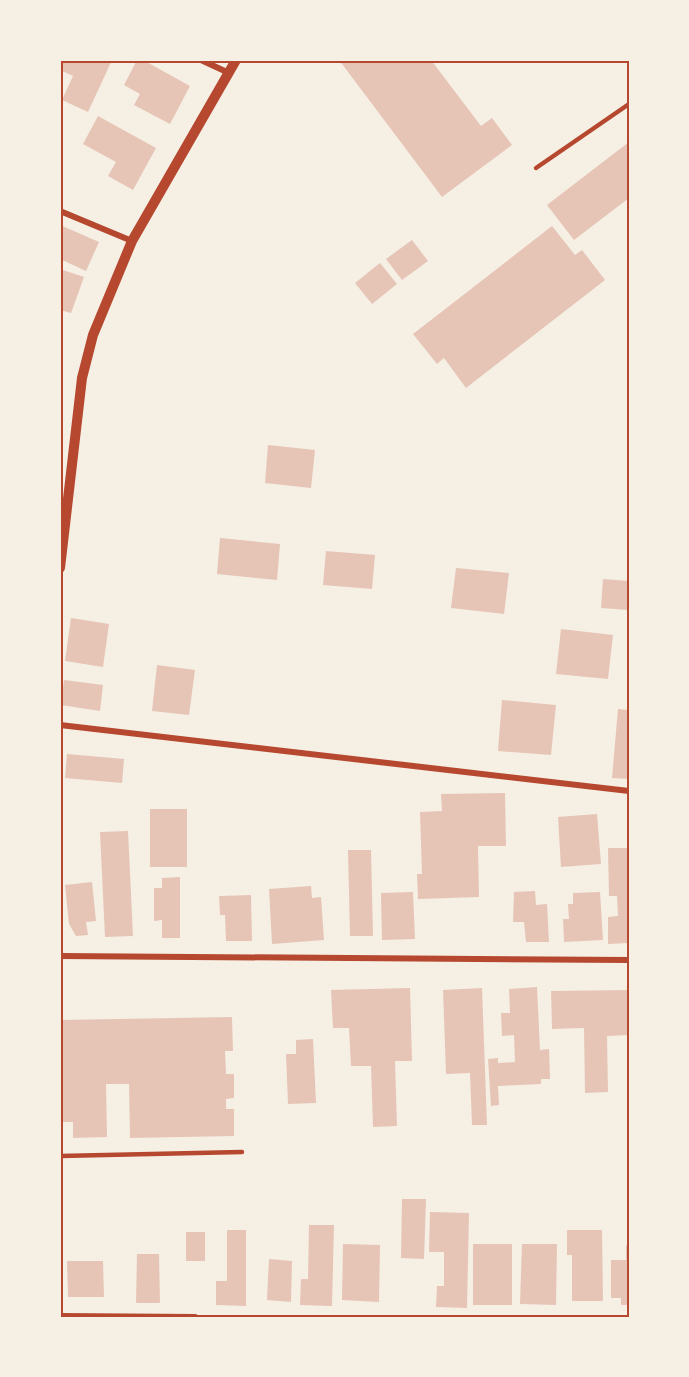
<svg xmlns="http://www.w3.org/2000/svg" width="689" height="1377" viewBox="0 0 689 1377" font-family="'Nunito Sans',sans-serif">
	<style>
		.building { fill: #e6c5b7 }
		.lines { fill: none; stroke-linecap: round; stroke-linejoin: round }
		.service { stroke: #b5482f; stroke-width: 4.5 }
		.minor { stroke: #b5482f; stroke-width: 6 }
		.tertiary { stroke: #b5482f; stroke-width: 10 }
		.neatline { fill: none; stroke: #b5482f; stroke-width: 2 }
	</style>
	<rect width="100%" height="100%" fill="#f6efe4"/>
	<!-- building -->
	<g class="building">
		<path d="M60 60H112L88 112 62 100 73 76 60 70Z"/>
		<path d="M137 60H143L190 86 170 124 134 105 140 94 124 85Z"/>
		<path d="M339 60H431L481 126 492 118 512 145 442 197Z"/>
		<path d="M98 116 156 148 133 190 108 176 116 162 83 144Z"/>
		<path d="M629 142V198L574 240 547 205Z"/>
		<path d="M60 225 99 242 86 271 60 259Z"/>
		<path d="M552 226 575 255 582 250 605 280 466 388 444 358 437 364 413 334Z"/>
		<path d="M412 240 428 261 402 280 386 259Z"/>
		<path d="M380 263 397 284 372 304 355 283Z"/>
		<path d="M60 269 84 277 71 313 60 310Z"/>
		<path d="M268 445 315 450 311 488 265 483Z"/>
		<path d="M220 538 280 544 277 580 217 574Z"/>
		<path d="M326 551 375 555 372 589 323 585Z"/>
		<path d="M456 568 509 573 504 614 451 608Z"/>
		<path d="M603 579 629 581V610L601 608Z"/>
		<path d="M71 618 109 624 103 667 65 661Z"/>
		<path d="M561 629 613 635 608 679 556 674Z"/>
		<path d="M157 665 195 670 189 715 152 711Z"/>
		<path d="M64 680 103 685 100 711 61 705Z"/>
		<path d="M502 700 556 705 551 755 498 751Z"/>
		<path d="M618 709 629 710V779L612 778Z"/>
		<path d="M67 754 124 759 122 783 65 778Z"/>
		<path d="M505 793 506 846H478L479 897 418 899 417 874H422L420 812 442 811 441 794Z"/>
		<rect x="150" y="809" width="37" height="58"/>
		<path d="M597 814 601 864 561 867 558 817Z"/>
		<path d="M128 831 133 936 105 937 100 832Z"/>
		<path d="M608 848H629V943L608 944V917L618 916 617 896H609Z"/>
		<path d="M348 850H371L373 936H350Z"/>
		<path d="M180 877V938H162V920L154 921V888H162V878Z"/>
		<path d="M92 882 96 921 86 922 88 935 76 936 69 924 65 885Z"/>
		<path d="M311 886 312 898 321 897 324 940 272 944 269 889Z"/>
		<path d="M535 891 536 905 547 904 549 942H526L524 922H513L514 892Z"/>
		<path d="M413 892 415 939 382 940 381 893Z"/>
		<path d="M600 892 603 940 564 942 563 919H569L568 904H573V893Z"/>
		<path d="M251 895 252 941H226L225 915H220L219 896Z"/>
		<path d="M537 987 540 1050 549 1049 550 1079H541V1084L498 1086 499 1105 491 1106 488 1059 498 1058V1063L515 1062 514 1035 502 1036 501 1013H510L509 989Z"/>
		<path d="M410 988 412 1061H395L397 1126 373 1127 371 1066H351L349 1028H333L331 990Z"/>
		<path d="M482 988 487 1125H472L470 1073 446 1074 443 990Z"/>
		<path d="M629 990V1035L607 1036 608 1092 585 1093 584 1028 552 1029 551 991Z"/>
		<path d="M232 1017 233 1051H225L226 1074H234V1098L226 1099V1109H234V1136L130 1138 129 1084H106L107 1137 73 1138V1122H60V1020Z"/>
		<path d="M313 1039 316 1103 288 1104 286 1054H296V1040Z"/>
		<path d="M402 1199H426L424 1259 401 1258Z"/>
		<path d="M430 1212 469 1213 467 1308 436 1307 437 1286H444V1252H429Z"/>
		<path d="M309 1225H334L332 1306 300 1305 301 1279H308Z"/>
		<path d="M227 1230H246V1306L216 1305V1281H227Z"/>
		<path d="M567 1230H602L603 1301H572V1255H567Z"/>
		<rect x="186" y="1232" width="19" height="29"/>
		<path d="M343 1244 380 1245 379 1302 342 1300Z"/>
		<rect x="473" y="1244" width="39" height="61"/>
		<path d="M522 1244H557L556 1305 520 1304Z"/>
		<path d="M626 1245H629V1305H621V1298H611V1260H626Z"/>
		<path d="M137 1254H159L160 1303H136Z"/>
		<path d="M269 1259 292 1261 291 1302 267 1300Z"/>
		<path d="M67 1261H103L104 1297H68Z"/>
	</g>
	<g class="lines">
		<!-- service -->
		<g class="service">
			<path d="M536 168 629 104"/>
			<path d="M60 1156 242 1152"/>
		</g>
		<!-- minor -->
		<g class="minor">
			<path d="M201 60 229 73"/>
			<path d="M60 211 132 241"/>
			<path d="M60 725 629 791"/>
			<path d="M60 956 629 960"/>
			<path d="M60 1316 195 1317"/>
		</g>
		<!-- tertiary -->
		<path class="tertiary" d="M60 568 82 378 93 335 132 241 236 60"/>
	</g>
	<!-- border -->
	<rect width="689" height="1377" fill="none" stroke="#f6efe4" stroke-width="123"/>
	<rect x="62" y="62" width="566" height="1254" class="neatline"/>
</svg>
